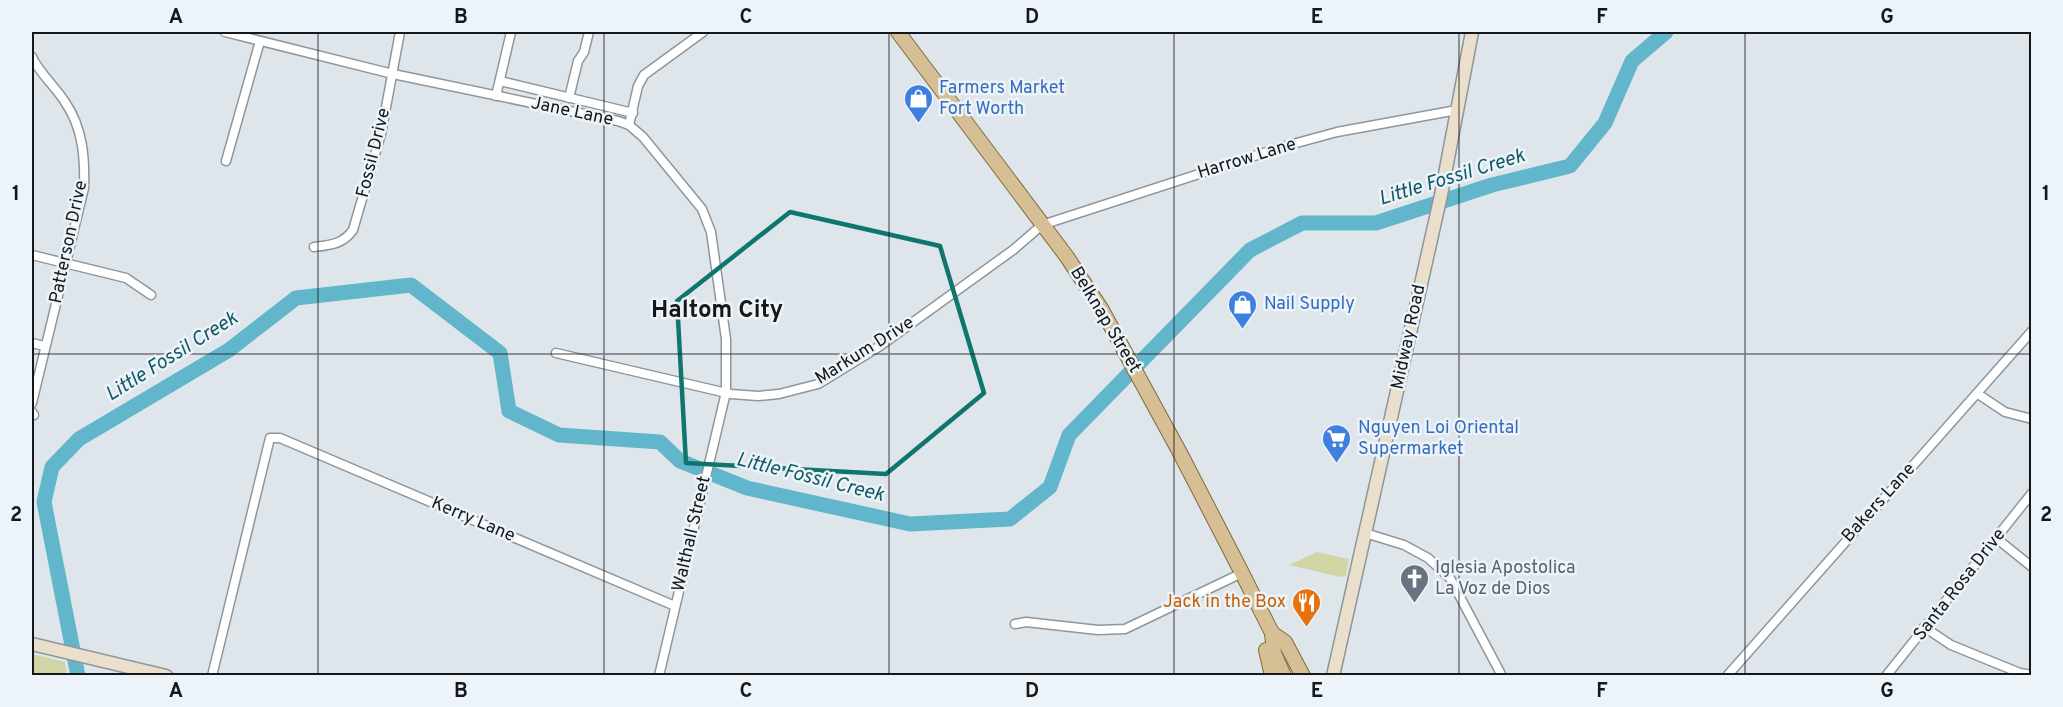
<svg xmlns="http://www.w3.org/2000/svg" width="2063" height="707" viewBox="0 0 2063 707" font-family="Overpass,sans-serif">
	<style>
		.green { fill: #d1d5a4 }
		.lines { fill: none; stroke-linecap: round; stroke-linejoin: round }
		.river { stroke: #62b6cb; stroke-width: 15 }
		.street-casing { stroke: #8f969b; stroke-width: 11 }
		.secondary-casing { stroke: #8f969b; stroke-width: 15 }
		.primary-casing { stroke: #80693c; stroke-width: 16 }
		.street { stroke: #fff; stroke-width: 8 }
		.secondary { stroke: #eadfca; stroke-width: 12 }
		.primary { stroke: #d6bf95; stroke-width: 14 }
		.marked { fill: none; stroke: #0f766e; stroke-width: 4.5; stroke-linejoin: round }
		.grid { fill: none; stroke: #15181a; stroke-width: 1.5; stroke-opacity: 0.55 }
		.labels { text-anchor: middle; dominant-baseline: central; stroke-width: 5; stroke-linejoin: round; paint-order: stroke }
		.shop-label { font-size: 18px; fill: #366cbe; stroke: #ecf3f9; text-anchor: start }
		.street-label { font-size: 18px; fill: #15181a; stroke: #ecf3f9 }
		.worship-label { font-size: 18px; fill: #5b616d; stroke: #ecf3f9; text-anchor: start }
		.food-label { font-size: 18px; fill: #c56008; stroke: #ecf3f9; text-anchor: end }
		.water-label { font-size: 20px; font-style: italic; fill: #125968; stroke: #ecf3f9 }
		.district-label { font-size: 24px; font-weight: bold; fill: #15181a; stroke: #ecf3f9 }
		.neatline { fill: none; stroke: #15181a; stroke-width: 2 }
		.grid-label { font-size: 20px; text-anchor: middle; font-weight: bold; fill: #15181a }
	</style>
	<rect width="100%" height="100%" fill="#dfe6eb"/>
	<!-- green -->
	<g class="green">
		<path d="M1317 552 1349 559 1346 576 1341 577 1289 565Z"/>
		<path d="M32 654 65 662 67 675H32Z"/>
	</g>
	<g class="lines">
		<!-- river -->
		<path class="river" d="M78 676 44 502 52 467 79 439 229 350 296 298 411 285 500 353 509 411 559 435 660 442 680 461 747 488 910 524 1010 519 1050 487 1069 435 1250 250 1302 223H1376L1492 185 1570 166 1605 123 1632 61 1666 32"/>
		<defs>
			<g id="street">
				<path d="M225 32 393 74 618 121 629 125 643 137 702 209 711 232 726 339V392L659 676"/>
				<path d="M32 57C40 74 55 86 65 102 83 128 85 158 84 188L32 403"/>
				<path d="M500 81 633 113"/>
				<path d="M496 96 511 32"/>
				<path d="M569 98 578 61 584 52 589 32"/>
				<path d="M629 125 638 86 644 75 703 32"/>
				<path d="M226 161 260 41"/>
				<path d="M314 247C331 245 343 244 353 230L381 134 400 32"/>
				<path d="M32 255 126 278 151 295"/>
				<path d="M32 343 44 346"/>
				<path d="M556 353 731 394 758 396 779 394 818 384 880 346 1013 250 1042 225 1282 147 1337 132 1457 110"/>
				<path d="M1978 394 2005 412 2032 419"/>
				<path d="M32 412 34 415"/>
				<path d="M1365 533 1404 545 1428 558 1450 578 1502 676"/>
				<path d="M1996 538 2032 567"/>
				<path d="M1015 624 1026 622 1098 630 1125 629 1242 573"/>
				<path d="M1924 627 1951 645 2020 673 2032 675"/>
				<path d="M212 676 270 438H280L675 606"/>
				<path d="M1727 676 2032 331"/>
				<path d="M1886 676 2032 493"/>
			</g>
			<g id="secondary">
				<path d="M32 644 166 676"/>
				<path d="M1333 676 1441 195 1472 32"/>
			</g>
			<g id="primary">
				<path d="M898 32 1067 257 1102 310 1179 451 1242 573 1272 633 1274 653 1284 676"/>
				<path d="M1272 633 1285 642 1303 676"/>
				<path d="M1266 650 1272 676"/>
			</g>
		</defs>
		<!-- street casing -->
		<use href="#street" class="street-casing"/>
		<!-- secondary casing -->
		<use href="#secondary" class="secondary-casing"/>
		<!-- primary casing -->
		<use href="#primary" class="primary-casing"/>
		<!-- street -->
		<use href="#street" class="street"/>
		<!-- secondary -->
		<use href="#secondary" class="secondary"/>
		<!-- primary -->
		<use href="#primary" class="primary"/>
	</g>
	<!-- marked area -->
	<path class="marked" d="M790 212 940 246 984 393 886 474 686 463 677 301Z"/>
	<!-- grid -->
	<path class="grid" d="M318 32V676M604 32V676M889 32V676M1174 32V676M1459 32V676M1745 32V676M32 354H2032"/>
	<!-- icons -->
	<defs>
		<symbol id="shop-pin" viewBox="-11 -11 22 30"><path d="M0 17L-7.5 6A9.5 9.5 0 1 1 7.5 6Z" fill="#3f7fe0" stroke="#ecf3f9"/><path d="M-5-2.5h2.3a2.7 3.5 0 0 1 5.4 0H5L5.5 6h-11ZM-1.5-2.5h3a1.5 2.3 0 0 0-3 0Z" fill="#fff"/></symbol>
		<symbol id="supermarket-pin" viewBox="-11 -11 22 30"><path d="M0 17L-7.5 6A9.5 9.5 0 1 1 7.5 6Z" fill="#3f7fe0" stroke="#ecf3f9"/><path d="M-6-5.5h2.5l.6 2H6L4.5 2H-2.5L-4.4-4H-6ZM-1.5 3.2a1.3 1.3 0 1 0 .1 0ZM3 3.2a1.3 1.3 0 1 0 .1 0Z" fill="#fff"/></symbol>
		<symbol id="church-pin" viewBox="-11 -11 22 30"><path d="M0 17L-7.5 6A9.5 9.5 0 1 1 7.5 6Z" fill="#6b7280" stroke="#ecf3f9"/><path d="M-1.2-6h2.4v3.5h3.3v2.4h-3.3V6h-2.4V-.1h-3.3v-2.4h3.3Z" fill="#fff"/></symbol>
		<symbol id="restaurant-pin" viewBox="-11 -11 22 30"><path d="M0 17L-7.5 6A9.5 9.5 0 1 1 7.5 6Z" fill="#e8710a" stroke="#ecf3f9"/><path d="M-5-6h1v4h1v-4h1v4h1v-4h1v5L-1.5 .5V6h-2V.5L-5-1ZM5-6V6H3V1.5H1.5Q1.5-4 5-6Z" fill="#fff"/></symbol>
	</defs>
	<g fill-rule="evenodd">
		<use href="#shop-pin" x="902" y="82" width="33" height="45"/>
		<use href="#shop-pin" x="1226" y="288" width="33" height="45"/>
		<use href="#supermarket-pin" x="1320" y="422" width="33" height="45"/>
		<use href="#church-pin" x="1398" y="562" width="33" height="45"/>
		<use href="#restaurant-pin" x="1290" y="586" width="33" height="45"/>
	</g>
	<g class="labels">
		<!-- shop labels -->
		<g class="shop-label">
			<text x="939" y="88">Farmers Market<tspan x="939" dy="21">Fort Worth</tspan></text>
			<text x="1264" y="304">Nail Supply</text>
			<text x="1358" y="428">Nguyen Loi Oriental<tspan x="1358" dy="21">Supermarket</tspan></text>
		</g>
		<!-- street labels -->
		<g class="street-label">
			<text transform="translate(572 112) rotate(12)">Jane Lane</text>
			<text transform="translate(374 153) rotate(-76)">Fossil Drive</text>
			<text transform="translate(1247 159) rotate(-17)">Harrow Lane</text>
			<text transform="translate(69 242) rotate(-78)">Patterson Drive</text>
			<text transform="translate(1105 320) rotate(59)">Belknap Street</text>
			<text transform="translate(1409 337) rotate(-78)">Midway Road</text>
			<text transform="translate(865 351) rotate(-32)">Markum Drive</text>
			<text transform="translate(1879 503) rotate(-48)">Bakers Lane</text>
			<text transform="translate(473 520) rotate(23)">Kerry Lane</text>
			<text transform="translate(692 534) rotate(-77)">Walthall Street</text>
			<text transform="translate(1960 585) rotate(-52)">Santa Rosa Drive</text>
		</g>
		<!-- worship labels -->
		<g class="worship-label">
			<text x="1435" y="568">Iglesia Apostolica<tspan x="1435" dy="21">La Voz de Dios</tspan></text>
		</g>
		<!-- food labels -->
		<g class="food-label">
			<text x="1286" y="602">Jack in the Box</text>
		</g>
		<!-- water labels -->
		<g class="water-label">
			<text transform="translate(1452 178) rotate(-17)">Little Fossil Creek</text>
			<text transform="translate(172 357) rotate(-32)">Little Fossil Creek</text>
			<text transform="translate(810 478) rotate(14)">Little Fossil Creek</text>
		</g>
		<!-- district labels -->
		<g class="district-label">
			<text x="717" y="311">Haltom City</text>
		</g>
	</g>
	<!-- border -->
	<rect width="2063" height="707" fill="none" stroke="#ecf3f9" stroke-width="66"/>
	<rect x="33" y="33" width="1997" height="641" class="neatline"/>
	<g class="grid-label">
		<text x="176" y="23">A</text>
		<text x="461" y="23">B</text>
		<text x="746" y="23">C</text>
		<text x="1032" y="23">D</text>
		<text x="1317" y="23">E</text>
		<text x="1602" y="23">F</text>
		<text x="1887" y="23">G</text>
		<text x="16" y="200">1</text>
		<text x="2046" y="200">1</text>
		<text x="16" y="521">2</text>
		<text x="2046" y="521">2</text>
		<text x="176" y="697">A</text>
		<text x="461" y="697">B</text>
		<text x="746" y="697">C</text>
		<text x="1032" y="697">D</text>
		<text x="1317" y="697">E</text>
		<text x="1602" y="697">F</text>
		<text x="1887" y="697">G</text>
	</g>
</svg>
